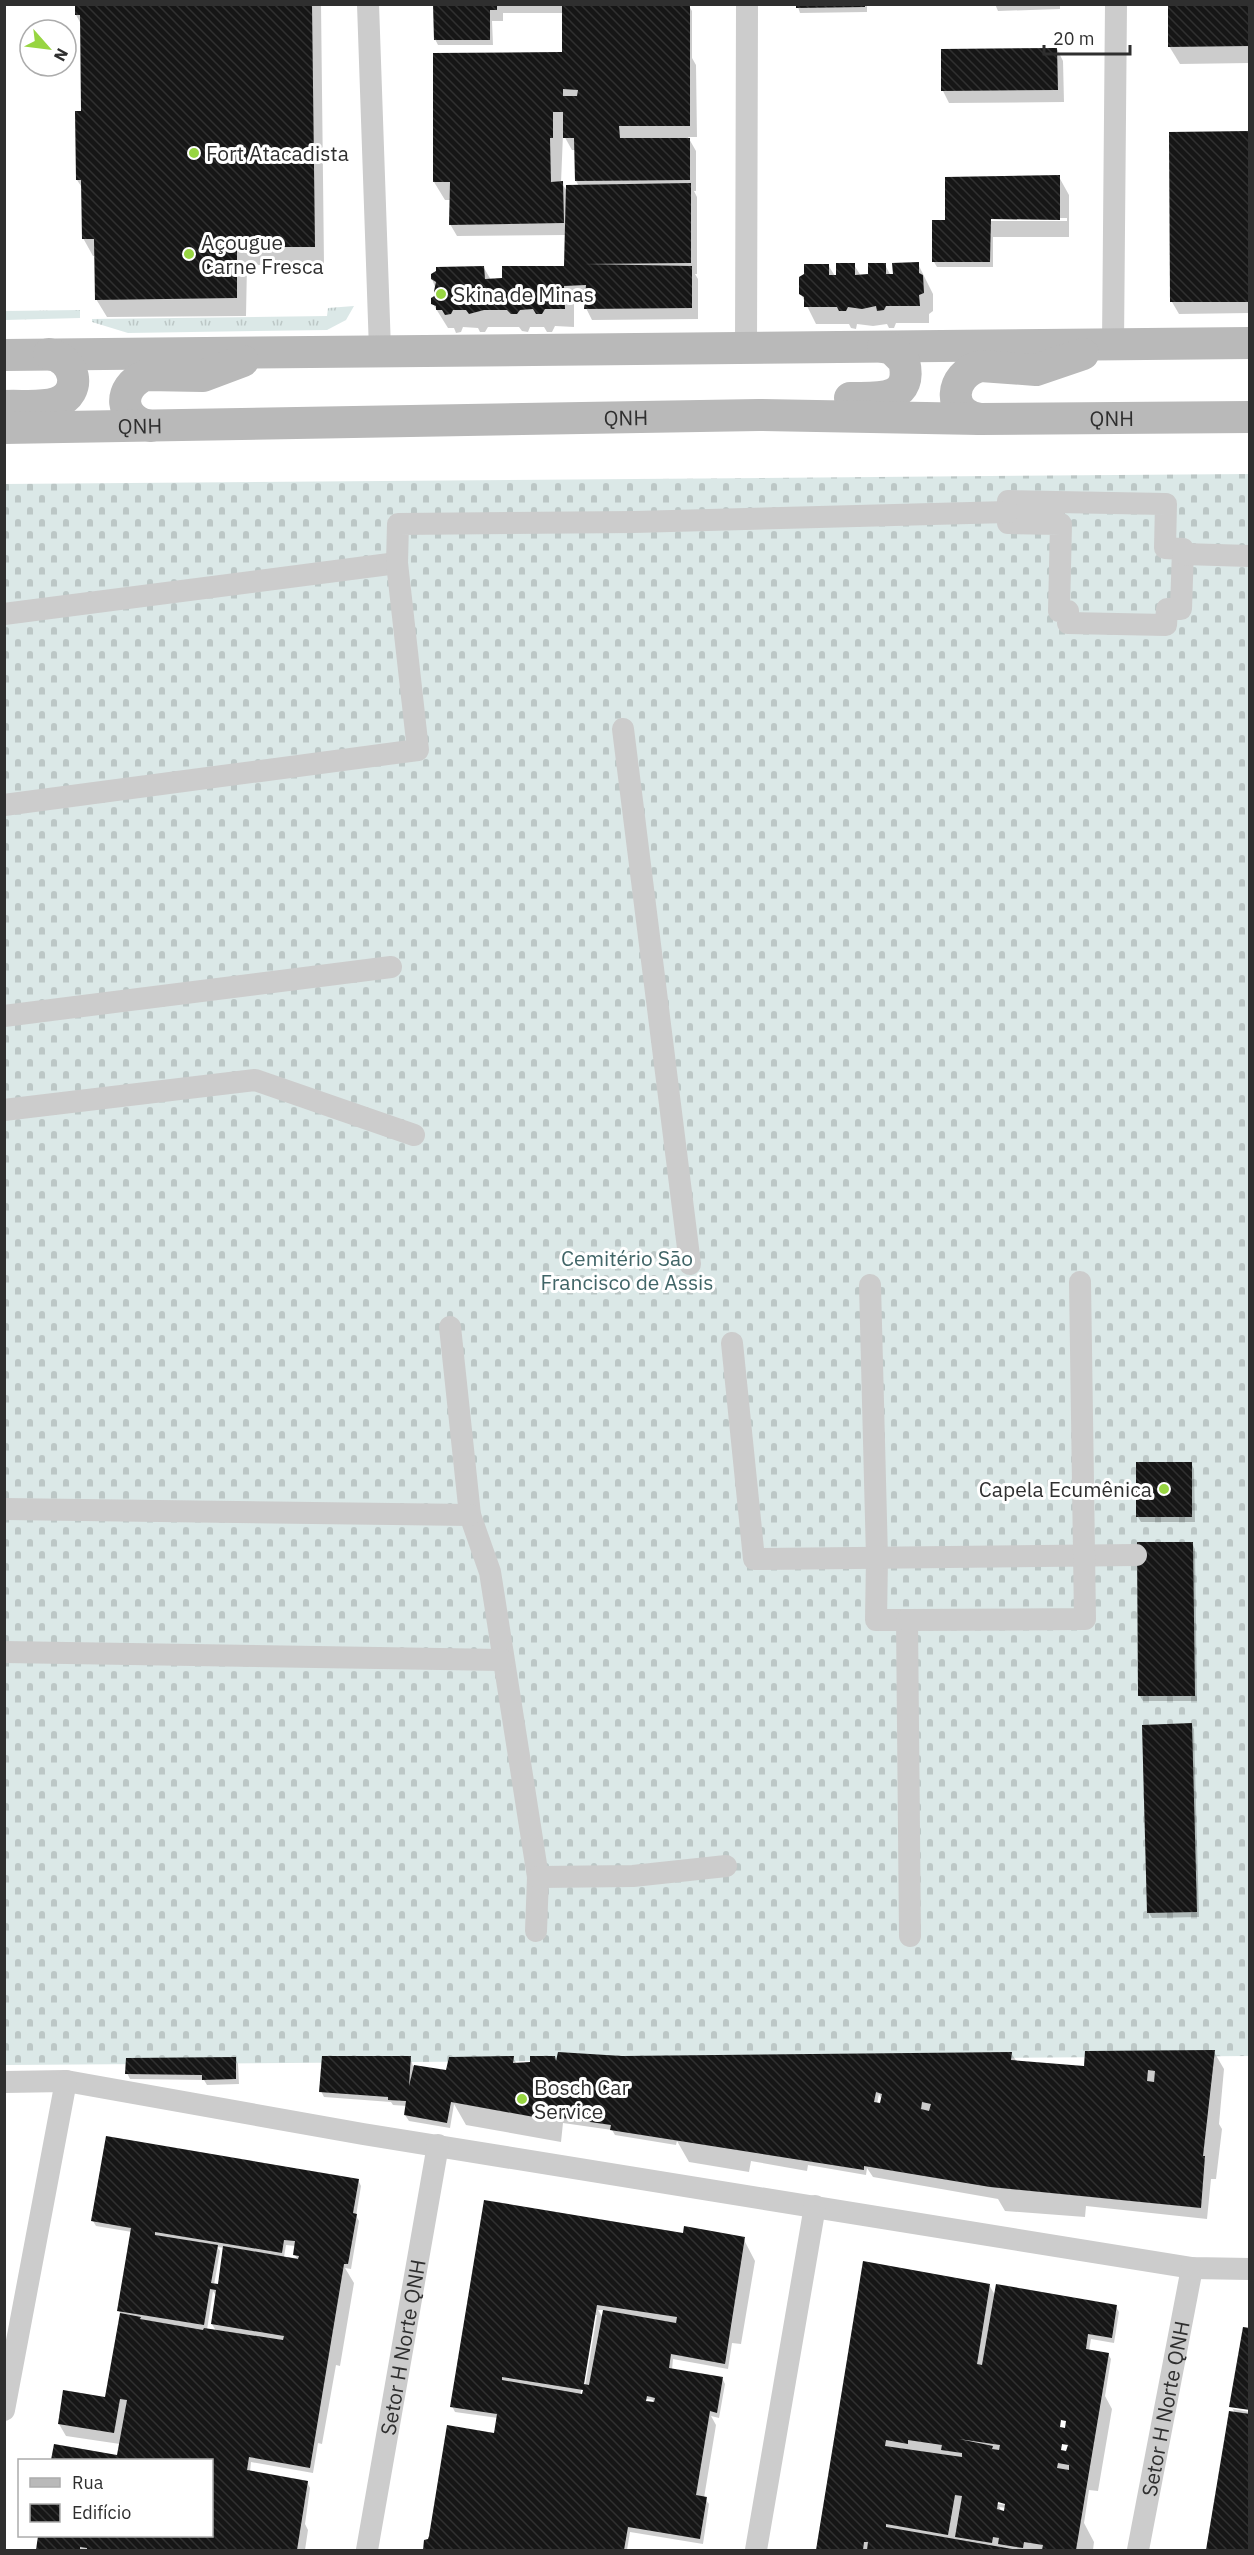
<svg xmlns="http://www.w3.org/2000/svg" width="1254" height="2555" viewBox="0 0 1254 2555" font-family="'IBM Plex Sans',sans-serif">
	<style>
		.grass { fill: url(#grass-tufts) }
		.cemetery { fill: url(#cemetery-stones) }
		.shadow { fill: #0003; fill-rule: evenodd }
		.building { fill: url(#building-back-hatch); fill-rule: evenodd }
		.lines { fill: none; stroke-linecap: round; stroke-linejoin: round }
		.street { stroke: #ccc; stroke-width: 22 }
		.secondary { stroke: #b9b9b9; stroke-width: 32 }
		.poi-dot { fill: #97d541; stroke: #fff; stroke-width: 2 }
		.labels { text-anchor: middle; dominant-baseline: central; stroke-width: 6; stroke-linejoin: round; paint-order: stroke }
		.poi-label { font-size: 21px; fill: #2f2f2f; stroke: #fff; text-anchor: start }
		.street-label { font-size: 21px; fill: #2f2f2f; stroke: #fff }
		.park-label { font-size: 21px; fill: #406567; stroke: #fff }
	</style>
	<defs>
		<pattern id="grass-tufts" width="24" height="20" patternUnits="userSpaceOnUse" patternTransform="scale(1.5)"><rect width="24" height="20" fill="#dbe8e7"/><path d="M3 7l-1-3M5 7V3M7 7l1-3M15 17l-1-3M17 17v-4M19 17l1-3" fill="none" stroke="#bcc7c6"/></pattern>
		<pattern id="cemetery-stones" width="16" height="16" patternUnits="userSpaceOnUse" patternTransform="scale(1.5)"><rect width="16" height="16" fill="#dbe8e7"/><path d="M2 7V4a2 2 0 0 1 4 0v3zM10 15v-3a2 2 0 0 1 4 0v3z" fill="#bcc7c6"/></pattern>
		<pattern id="building-back-hatch" width="6" height="6" patternUnits="userSpaceOnUse" patternTransform="scale(1.5)"><rect width="6" height="6" fill="#161616"/><path d="M-1 5l2 2M0 0l6 6M5-1l2 2" fill="none" stroke="#303030"/></pattern>
	</defs>
	<rect width="100%" height="100%" fill="#fff"/>
	<!-- grass -->
	<g class="grass">
		<path d="M354 306 346 320 327 330 128 333 92 322V319L327 316 328 308Z"/>
		<path d="M80 310V318L5 320V311Z"/>
	</g>
	<!-- cemetery -->
	<path class="cemetery" d="M1249 474V2056L5 2065 4 484Z"/>
	<!-- shadow -->
	<g class="shadow">
		<path d="M76 4H321L324 264 247 265 246 316 107 317 96 299V256H93L83 238V189L77 180 82 112 81 24 76 15Z"/>
		<path d="M435 4 689 6 692 11V58L696 65 697 137H688L696 151V191H694L697 197V274H695L698 279V319L592 320 586 308 587 297H574V327L555 326 552 332H547L544 327H530L528 332 522 331 519 327H488L485 332H480L478 328 463 327 461 332 456 333 454 328H448L433 304 438 295 432 279 484 268 491 280 566 272 565 235 457 236 450 224 451 200H445L434 182 435 55 564 57 563 13H503V21H492L493 45H438L435 39ZM563 134 572 150H576V181L579 186 568 192 561 183Z"/>
		<path d="M797 4H867V12L800 13Z"/>
		<path d="M995 4H1060V9L998 11Z"/>
		<path d="M1250 4V63L1180 64 1169 46Z"/>
		<path d="M1057 49 1063 61 1064 102 949 103 943 91V50Z"/>
		<path d="M1170 133H1250V313L1179 314 1172 302Z"/>
		<path d="M1059 177 1069 195V237H993V267H937L934 262 948 221ZM989 218H1067V221H989Z"/>
		<path d="M918 264 933 294V311L929 314V323H896L894 328H889L887 324 873 326 857 324 856 329 851 328 849 324H816L801 294 828 265 835 276 854 265 861 276H869L885 265 891 276Z"/>
		<path d="M1191 1463 1194 1469 1195 1522H1141L1138 1517Z"/>
		<path d="M1192 1544 1195 1549 1197 1701H1143L1140 1696Z"/>
		<path d="M1191 1724 1194 1729 1199 1917 1152 1918 1149 1913Z"/>
		<path d="M1214 2052 1224 2069 1219 2124 1222 2129 1216 2179H1211L1207 2219 1086 2206 1085 2217 1005 2211 998 2199 873 2177 867 2168 866 2175 808 2165 807 2171 751 2161 749 2172 689 2162 677 2141 676 2145 615 2135 612 2130 563 2123 561 2142 466 2125 454 2104 450 2128 409 2121 405 2115 407 2106 393 2105 391 2102 324 2097 321 2091 410 2057 413 2066 448 2071 513 2058 517 2064H531L554 2057 558 2064 604 2057 1011 2053 1017 2062 1085 2068ZM879 2094 882 2100V2105L877 2104Z"/>
		<path d="M235 2059 238 2064 239 2084 207 2085 204 2080 130 2079 127 2073Z"/>
		<path d="M358 2180 361 2186 356 2216 359 2221 351 2269 345 2268 354 2283 340 2366 336 2365 322 2444 318 2443 313 2473 251 2462 250 2472 307 2482 310 2488 305 2524 308 2530 305 2550H37L40 2536H212V2460H53L55 2446 118 2456 120 2444 66 2436 59 2424 106 2399 121 2314 119 2311 132 2232 96 2226 93 2221ZM286 2245 296 2246 295 2255 297 2258 284 2257ZM217 2247 225 2248 219 2285H214L220 2251ZM213 2291 217 2297 212 2324 216 2331 207 2330Z"/>
		<path d="M684 2234 743 2238 755 2261 741 2344 732 2343 728 2369 673 2359 672 2370 722 2378 725 2384 719 2418 711 2416 716 2425 704 2498 709 2504 703 2544 630 2532 627 2550H424L425 2541H430L495 2434 498 2418 455 2412 452 2406ZM598 2310H604L603 2318ZM594 2315H597L583 2398 580 2397ZM591 2390 653 2400V2403Z"/>
		<path d="M865 2263 989 2285 995 2295 1116 2307 1119 2312 1114 2343 1091 2339 1089 2351 1108 2354 1111 2359 1105 2396 1112 2409 1098 2491 1089 2490 1084 2523 1094 2542 1093 2550H817ZM1060 2419 1068 2420 1066 2430 1058 2429ZM1061 2442 1070 2443 1068 2453 1059 2451ZM991 2500 1007 2502V2505L990 2503ZM999 2507 1006 2508 1005 2512H1002Z"/>
		<path d="M1231 2406 1233 2409 1250 2412V2550H1207L1230 2413H1235Z"/>
	</g>
	<!-- building -->
	<g class="building">
		<path d="M75 4H312L315 247H237V298L95 300 94 239H82L81 180H76L75 111H81L80 15H75Z"/>
		<path d="M433 4H497V10H490V40H434Z"/>
		<path d="M562 4H690V126H619L620 138H690V180L575 181 574 138H563V112H553V138H550L551 182 563 181 564 223 449 225 450 182H433V53L562 52ZM563 89 578 90 577 96H563Z"/>
		<path d="M796 4H865V7L796 8Z"/>
		<path d="M1168 4H1250V46L1168 47Z"/>
		<path d="M1057 48 1058 90 941 91V49Z"/>
		<path d="M1250 131V302H1170L1169 132Z"/>
		<path d="M1060 175V220L991 219 990 262H932V220H945V177Z"/>
		<path d="M691 183V263L585 264 692 266V308L584 309 586 285 564 286 565 309H545L542 314H536L533 309 520 310 517 314H511L507 310H484L469 314 466 310H453L451 314 445 315 442 310H436V306L431 304V298L436 295 434 291 436 282 431 279V274L436 271V267L484 266 485 279 502 278V266H564L566 185Z"/>
		<path d="M919 262V273L923 275 924 293 919 295 920 306H886L884 310 877 311 876 306 862 309 848 307 846 311H839L837 307H804V297L799 294V277L804 274V264H829V275H836V263H855V275L868 274V263H886V274H893L892 263Z"/>
		<rect x="1136" y="1462" width="56" height="55"/>
		<path d="M1137 1542H1193L1195 1696H1138Z"/>
		<path d="M1192 1723 1197 1912 1147 1913 1142 1725Z"/>
		<path d="M1215 2050 1203 2156H1205L1201 2208 990 2187 864 2166V2170L610 2130 611 2125 548 2116V2119H545L451 2102 447 2123 404 2115 406 2101 388 2100V2097L319 2092 322 2056H411L409 2086 414 2065 446 2070 449 2057 514 2056 513 2063 530 2062V2056H555L556 2061 558 2052 622 2056 1012 2052 1011 2060 1084 2066 1085 2051ZM1148 2070 1155 2071 1154 2082 1147 2081ZM876 2092 882 2094 880 2103 874 2102ZM922 2102 931 2104 929 2111 921 2109Z"/>
		<path d="M236 2057V2079L202 2080V2075L125 2074 126 2058Z"/>
		<path d="M106 2136 359 2179 353 2213 357 2214 348 2264H344L310 2468 249 2457 247 2470 308 2481 297 2550H87V2548L80 2547V2550H36L38 2536H212V2460H51L54 2444 117 2455 127 2400 120 2399 114 2433 58 2424 63 2390 105 2397 120 2313 141 2317 140 2319 203 2330 204 2328 283 2340 284 2336 211 2324 216 2290 210 2289 204 2325 117 2311 131 2228 91 2221ZM155 2232 282 2253 284 2240 295 2241 293 2255 299 2256 298 2259 223 2246 218 2284 211 2283 218 2245 155 2235Z"/>
		<path d="M484 2200 683 2233 684 2226 745 2237 725 2364 671 2354 669 2368 723 2377 717 2413 710 2411 696 2495 707 2497 700 2539 628 2527 624 2550H423L424 2540 428 2539 429 2536 447 2425 494 2433 497 2414 450 2407ZM597 2305 677 2317 676 2323 603 2310 589 2385 584 2384ZM502 2377 583 2390 582 2394 502 2380ZM647 2396 655 2398 654 2402 646 2401Z"/>
		<path d="M863 2261 990 2284 977 2364 982 2365 996 2284 1117 2305 1112 2338 1088 2334 1086 2349 1109 2353 1076 2550H1042L1043 2545 1024 2542 1023 2548 998 2544 999 2538 993 2537 992 2543 955 2537 962 2496 955 2495 948 2535 886 2524V2527L1018 2550H867L868 2542H864L863 2550H816ZM1061 2420 1066 2421 1065 2428 1060 2427ZM959 2439 1000 2445 999 2450 992 2449 993 2446ZM886 2440 908 2444V2440L942 2445 941 2450 962 2453V2457L885 2446ZM1062 2444 1068 2445 1066 2451 1061 2450ZM1058 2463 1069 2465V2470L1057 2468ZM998 2502 1005 2504 1004 2511 997 2509Z"/>
		<path d="M1243 2327 1250 2328V2410L1229 2407Z"/>
		<path d="M1229 2411 1250 2414V2550H1206Z"/>
	</g>
	<g class="lines">
		<!-- street -->
		<g class="street">
			<path d="M368 4 380 350"/>
			<path d="M1113 344 1116 4"/>
			<path d="M746 349 747 4"/>
			<path d="M1008 501 1166 504 1165 548 1183 549 1181 609H1167L1166 625 1068 623V611H1059L1061 524 1008 523Z"/>
			<path d="M1183 554 1250 556"/>
			<path d="M4 614 397 563"/>
			<path d="M623 729 690 1264"/>
			<path d="M4 805 418 750 397 563 398 524 634 522 1008 512"/>
			<path d="M4 1016 391 967"/>
			<path d="M4 1110 255 1080 414 1135"/>
			<path d="M870 1285 877 1558 876 1620H907L910 1936"/>
			<path d="M450 1327 470 1515 490 1572 538 1877 536 1931"/>
			<path d="M732 1343 754 1559 1136 1555"/>
			<path d="M4 1509 470 1515"/>
			<path d="M907 1620 1085 1619 1080 1282"/>
			<path d="M4 1652 502 1660"/>
			<path d="M538 1877 633 1876 726 1866"/>
			<path d="M4 2082 66 2081 363 2134 1192 2268 1250 2269"/>
			<path d="M4 2410 66 2081"/>
			<path id="s1" d="M367 2550 438 2145"/>
			<path d="M756 2550 815 2206"/>
			<path id="s2" d="M1138 2550 1192 2268"/>
		</g>
		<!-- secondary -->
		<g class="secondary">
			<path d="M4 355 1250 343"/>
			<path d="M850 398C877 398 914 402 904 361L892 349 883 347"/>
			<path d="M4 406C21 405 41 408 56 403 84 393 75 358 49 354"/>
			<path d="M980 419C946 415 949 374 981 366L1036 370 1083 354"/>
			<path d="M151 426C119 421 116 387 146 375L203 376 243 361"/>
			<path id="s3" d="M4 428 759 415 980 419 1250 417"/>
		</g>
	</g>
	<!-- markers -->
	<g class="poi-dot">
		<circle cx="194" cy="153" r="6"/>
		<circle cx="189" cy="254" r="6"/>
		<circle cx="441" cy="294" r="6"/>
		<circle cx="1164" cy="1489" r="6"/>
		<circle cx="522" cy="2099" r="6"/>
	</g>
	<g class="labels">
		<!-- poi labels -->
		<g class="poi-label">
			<text x="206" y="153">Fort Atacadista</text>
			<text x="201" y="242">Açougue<tspan x="201" dy="24">Carne Fresca</tspan></text>
			<text x="453" y="294">Skina de Minas</text>
			<text x="1152" y="1489" text-anchor="end">Capela Ecumênica</text>
			<text x="534" y="2087">Bosch Car<tspan x="534" dy="24">Service</tspan></text>
		</g>
		<!-- street labels -->
		<g class="street-label">
			<text stroke="none"><textPath href="#s3" startOffset="622">QNH</textPath></text>
			<text stroke="none"><textPath href="#s3" startOffset="1108">QNH</textPath></text>
			<text stroke="none"><textPath href="#s3" startOffset="136">QNH</textPath></text>
			<text stroke="none"><textPath href="#s1" startOffset="206">Setor H Norte QNH</textPath></text>
			<text stroke="none"><textPath href="#s2" startOffset="144">Setor H Norte QNH</textPath></text>
		</g>
		<!-- park labels -->
		<g class="park-label">
			<text x="627" y="1258">Cemitério São<tspan x="627" dy="24">Francisco de Assis</tspan></text>
		</g>
	</g>
	<!-- border -->
	<rect width="1254" height="2555" fill="none" stroke="#2f2f2f" stroke-width="12"/>
	<!-- legend -->
	<rect x="18" y="2459" width="195" height="78" fill="#ffffff" stroke="#acacac" stroke-width="1.5"/>
	<rect x="30" y="2478" width="30" height="9" fill="#b9b9b9" stroke="#acacac" stroke-width="1.5"/>
	<text x="72" y="2489" font-size="18" fill="#2f2f2f">Rua</text>
	<rect x="30" y="2504" width="30" height="18" fill="url(#building-back-hatch)" stroke="#acacac" stroke-width="1.5"/>
	<text x="72" y="2519" font-size="18" fill="#2f2f2f">Edifício</text>
	<!-- north arrow -->
	<g transform="translate(48 48) rotate(118)"><circle r="28" fill="#ffffff" stroke="#acacac" stroke-width="1.5"/>
	<path d="M0-4.5L10 22L0 15L-10 22Z" fill="#97d541"/>
	<text y="-9" font-size="16" font-weight="bold" text-anchor="middle" fill="#2f2f2f">N</text>
	</g>
	<!-- scale -->
	<path d="M1044 45v9h86v-9" fill="none" stroke="#2f2f2f" stroke-width="3"/>
	<text x="1053" y="45" font-size="18" fill="#2f2f2f" stroke="#ffffff" stroke-width="4.5" paint-order="stroke">20 m</text>
</svg>
